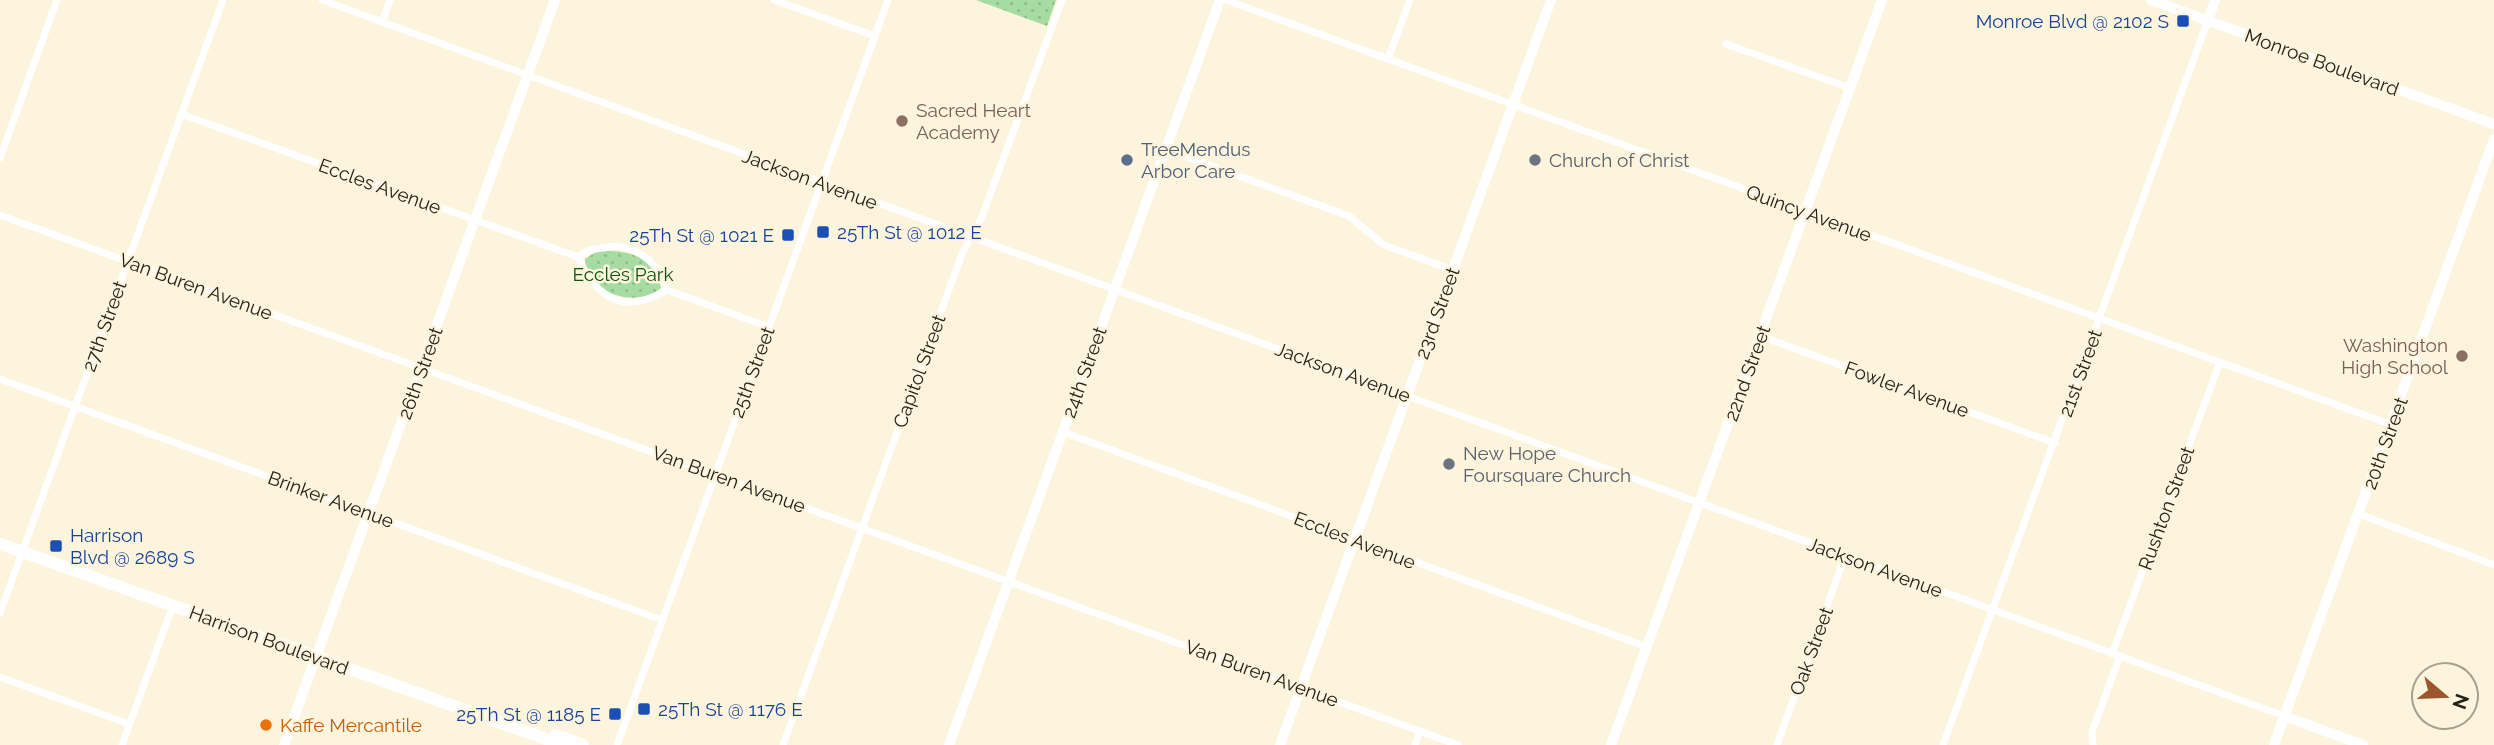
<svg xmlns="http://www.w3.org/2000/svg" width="2494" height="745" viewBox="0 0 2494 745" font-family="Raleway,sans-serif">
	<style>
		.park { fill: url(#park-dots) }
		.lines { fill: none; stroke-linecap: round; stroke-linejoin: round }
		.street { stroke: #fff; stroke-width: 7 }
		.secondary { stroke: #fff; stroke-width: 10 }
		.primary { stroke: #fff; stroke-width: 12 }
		.transit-dot { fill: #1a4fb4; stroke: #fdf4de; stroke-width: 2.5 }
		.education-dot { fill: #8d6e63; stroke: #fdf4de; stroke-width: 2.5 }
		.service-dot { fill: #5c6f8a; stroke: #fdf4de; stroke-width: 2.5 }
		.worship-dot { fill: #6b7280; stroke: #fdf4de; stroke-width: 2.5 }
		.food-dot { fill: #e8710a; stroke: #fdf4de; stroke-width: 2.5 }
		.labels { text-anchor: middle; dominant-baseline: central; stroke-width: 5; stroke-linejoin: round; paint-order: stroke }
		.transit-label { font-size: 19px; fill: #164399; stroke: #fdf4de; text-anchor: end }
		.street-label { font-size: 19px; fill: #242119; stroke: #fdf4de }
		.education-label { font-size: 19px; fill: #785e54; stroke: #fdf4de; text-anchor: start }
		.service-label { font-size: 19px; fill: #4e5e75; stroke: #fdf4de; text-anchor: start }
		.worship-label { font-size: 19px; fill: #5b616d; stroke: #fdf4de; text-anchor: start }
		.park-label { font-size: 19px; fill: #0c540d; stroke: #fdf4de }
		.food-label { font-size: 19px; fill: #c56008; stroke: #fdf4de; text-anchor: start }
	</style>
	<defs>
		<pattern id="park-dots" width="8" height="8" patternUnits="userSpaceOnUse" patternTransform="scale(1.75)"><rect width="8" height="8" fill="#a6dca2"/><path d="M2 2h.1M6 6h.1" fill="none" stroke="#8fbc8b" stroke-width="1.8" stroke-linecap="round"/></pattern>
	</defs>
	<rect width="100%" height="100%" fill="#fdf4de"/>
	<!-- park -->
	<g class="park">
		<path d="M976 0H1056L1047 26Z"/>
		<path d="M606 251C635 251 653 259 661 288 635 309 588 294 585 259L596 252Z"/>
	</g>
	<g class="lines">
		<!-- street -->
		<g class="street">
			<path d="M322 0C976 238 1630 477 2284 716"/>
			<path d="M774 0 875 36"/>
			<path d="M1226 0 2392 425"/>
			<path d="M382 22 390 0"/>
			<path d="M1726 44 1850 88"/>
			<path d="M1388 59 1410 0"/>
			<path d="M181 114 578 257"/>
			<path d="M1165 149 1349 216 1384 245 1453 270"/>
			<path d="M0 158 57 0"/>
			<path d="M0 215C486 392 973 566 1458 745"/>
			<path d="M616 246C642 249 660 265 667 290 625 315 597 300 578 257L589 250Z"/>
			<path d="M667 290 769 327"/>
			<path d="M1760 336 2055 443"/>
			<path d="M0 379 662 620"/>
			<path d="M1063 432 1647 647"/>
			<path d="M2359 514 2494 565"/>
			<path d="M0 613 223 0"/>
			<path d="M2112 654 2220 362"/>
			<path d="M0 677 129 724"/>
			<path d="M122 745 173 605"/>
			<path d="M617 745 888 0"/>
			<path d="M783 745 962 254 981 219 1062 0"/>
			<path d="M1415 745 1420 731"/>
			<path d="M1777 745 1845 556"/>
			<path d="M1943 745 2208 20"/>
			<path d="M2093 745 2092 732 2120 656"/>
		</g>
		<!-- secondary -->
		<g class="secondary">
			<path d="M2151 0 2494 124"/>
			<path d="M2208 20 2215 0"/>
			<path d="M2284 716 2363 745"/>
			<path d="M284 745 555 0"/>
			<path d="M949 745 1220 0"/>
			<path d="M1280 745 1551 0"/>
			<path d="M1611 745 1882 0"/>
			<path d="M2274 745 2494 139"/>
		</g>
		<!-- primary -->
		<g class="primary">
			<path d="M0 544 563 745"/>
			<path d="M556 735 583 745"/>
		</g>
	</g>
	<!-- markers -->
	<g class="transit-dot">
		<rect x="2176" y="14" width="14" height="14" rx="3.5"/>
		<rect x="816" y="225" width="14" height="14" rx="3.5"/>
		<rect x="781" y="228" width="14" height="14" rx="3.5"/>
		<rect x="49" y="539" width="14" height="14" rx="3.5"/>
		<rect x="637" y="702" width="14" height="14" rx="3.5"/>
		<rect x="608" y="707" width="14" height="14" rx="3.5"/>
	</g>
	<g class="education-dot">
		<circle cx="902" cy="121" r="7"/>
		<circle cx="2462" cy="356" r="7"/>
	</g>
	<circle class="service-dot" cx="1127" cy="160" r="7"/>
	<g class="worship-dot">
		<circle cx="1535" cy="160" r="7"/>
		<circle cx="1449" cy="464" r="7"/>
	</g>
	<circle class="food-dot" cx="266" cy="725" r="7"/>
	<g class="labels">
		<!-- transit labels -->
		<g class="transit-label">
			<text x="2169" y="21">Monroe Blvd @ 2102 S</text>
			<text x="837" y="232" text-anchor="start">25Th St @ 1012 E</text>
			<text x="774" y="235">25Th St @ 1021 E</text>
			<text x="70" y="535" text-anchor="start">Harrison<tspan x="70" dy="22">Blvd @ 2689 S</tspan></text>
			<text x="658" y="709" text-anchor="start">25Th St @ 1176 E</text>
			<text x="601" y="714">25Th St @ 1185 E</text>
		</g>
		<!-- street labels -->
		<g class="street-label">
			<text transform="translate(2322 62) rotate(20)">Monroe Boulevard</text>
			<text transform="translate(810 179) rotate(20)">Jackson Avenue</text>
			<text transform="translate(380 186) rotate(20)">Eccles Avenue</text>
			<text transform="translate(1809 213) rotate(20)">Quincy Avenue</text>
			<text transform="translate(196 286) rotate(20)">Van Buren Avenue</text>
			<text transform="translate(1437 313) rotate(-70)">23rd Street</text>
			<text transform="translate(104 326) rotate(-70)">27th Street</text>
			<text transform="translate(919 371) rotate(-70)">Capitol Street</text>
			<text transform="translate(752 372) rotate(-70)">25th Street</text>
			<text transform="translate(1084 372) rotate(-70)">24th Street</text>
			<text transform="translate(1343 372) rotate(20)">Jackson Avenue</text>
			<text transform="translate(420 373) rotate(-70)">26th Street</text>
			<text transform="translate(1747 373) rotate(-70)">22nd Street</text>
			<text transform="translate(2080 373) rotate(-70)">21st Street</text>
			<text transform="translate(1907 389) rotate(20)">Fowler Avenue</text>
			<text transform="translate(2385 443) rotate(-70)">20th Street</text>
			<text transform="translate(729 479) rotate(20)">Van Buren Avenue</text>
			<text transform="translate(331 499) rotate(20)">Brinker Avenue</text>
			<text transform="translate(2166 508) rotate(-70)">Rushton Street</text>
			<text transform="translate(1355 540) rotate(21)">Eccles Avenue</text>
			<text transform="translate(1875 567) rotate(20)">Jackson Avenue</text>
			<text transform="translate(269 640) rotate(20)">Harrison Boulevard</text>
			<text transform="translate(1811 651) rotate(-70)">Oak Street</text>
			<text transform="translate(1262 673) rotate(20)">Van Buren Avenue</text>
		</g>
		<!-- education labels -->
		<g class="education-label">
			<text x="916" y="110">Sacred Heart<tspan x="916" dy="22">Academy</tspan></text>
			<text x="2448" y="345" text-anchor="end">Washington<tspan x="2448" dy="22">High School</tspan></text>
		</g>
		<!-- service labels -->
		<g class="service-label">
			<text x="1141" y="149">TreeMendus<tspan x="1141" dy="22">Arbor Care</tspan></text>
		</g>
		<!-- worship labels -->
		<g class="worship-label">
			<text x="1549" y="160">Church of Christ</text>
			<text x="1463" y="453">New Hope<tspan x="1463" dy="22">Foursquare Church</tspan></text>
		</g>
		<!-- park labels -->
		<g class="park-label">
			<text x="623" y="274">Eccles Park</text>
		</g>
		<!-- food labels -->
		<g class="food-label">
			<text x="280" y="725">Kaffe Mercantile</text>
		</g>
	</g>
	<!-- north arrow -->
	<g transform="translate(2445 696) rotate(109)"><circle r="33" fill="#fdf4de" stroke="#a6a08f" stroke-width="2"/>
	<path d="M0-5L12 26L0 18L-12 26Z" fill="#9b562b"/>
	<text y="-10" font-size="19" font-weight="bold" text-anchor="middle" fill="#242119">N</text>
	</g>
</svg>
